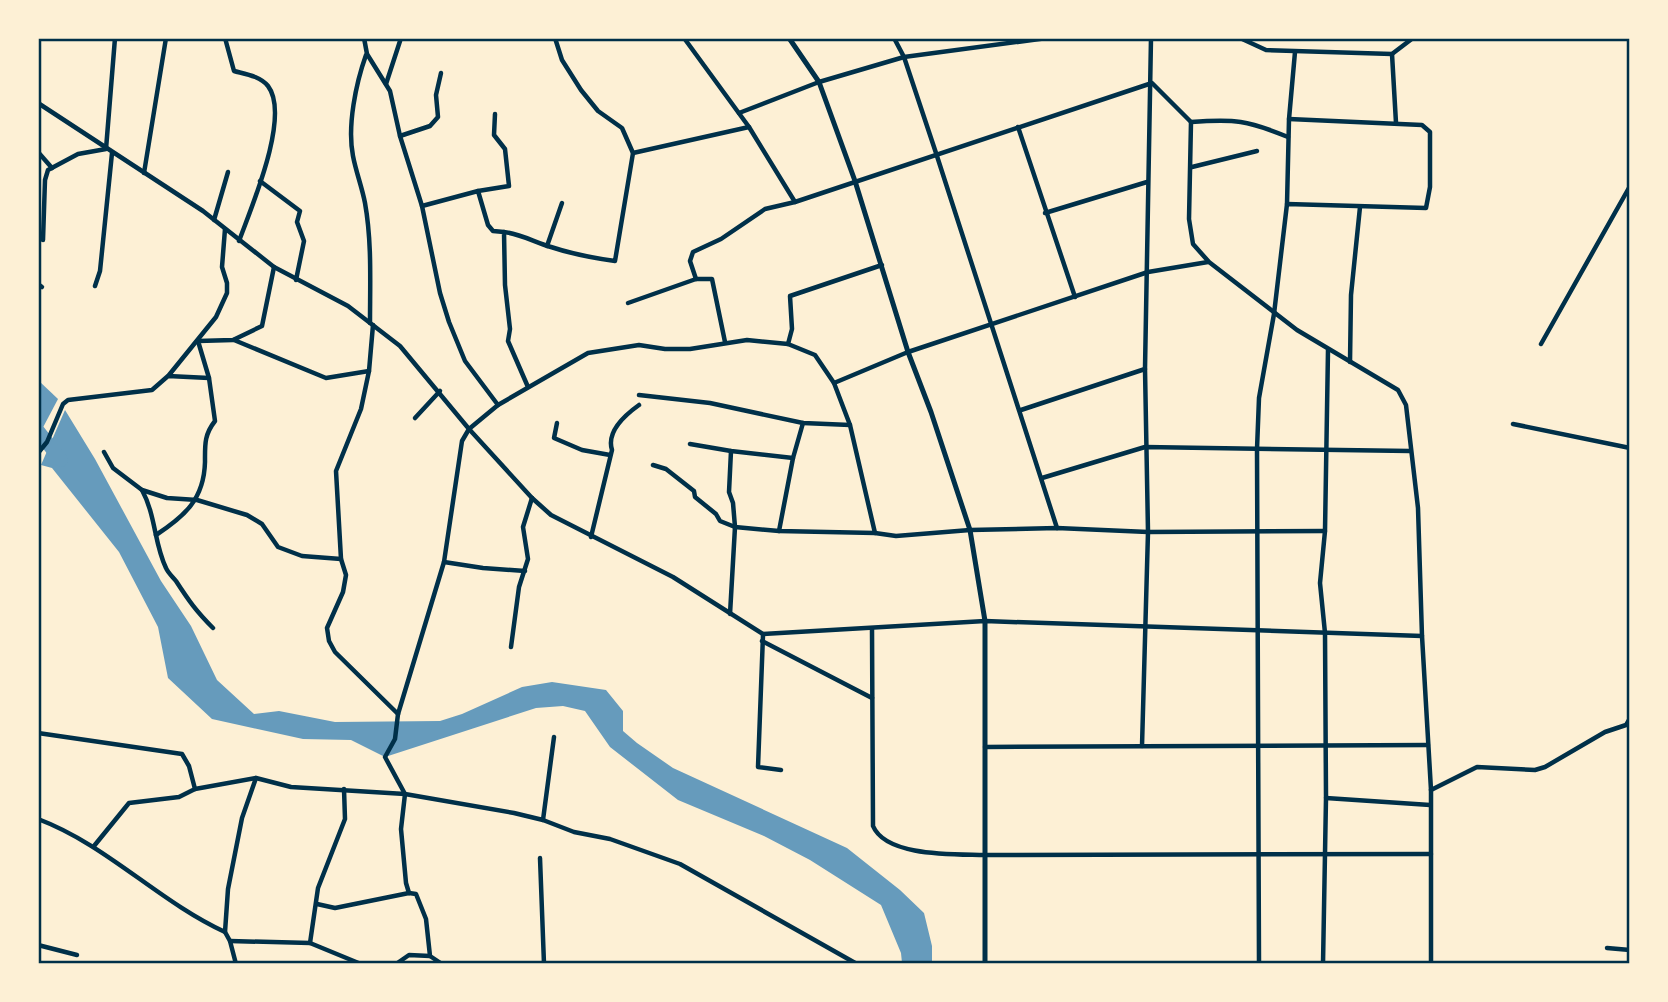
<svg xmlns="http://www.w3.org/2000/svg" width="1668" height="1002" viewBox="0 0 1668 1002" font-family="Commissioner,sans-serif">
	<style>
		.water { fill: #669bbc }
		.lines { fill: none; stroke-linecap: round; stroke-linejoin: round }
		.river { stroke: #669bbc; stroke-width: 14 }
		.minor { stroke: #003049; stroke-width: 4.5 }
		.tertiary { stroke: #003049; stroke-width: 5 }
		.neatline { fill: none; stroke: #003049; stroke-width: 2.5 }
	</style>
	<rect width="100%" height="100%" fill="#fdf0d5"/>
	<!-- water -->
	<g class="water">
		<path d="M39 381 58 399 39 435Z"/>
		<path d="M65 410 95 459 161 581 191 626 217 680 254 714 279 711 335 722 440 721 462 714 522 687 552 682 606 690 623 711V731L637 743 673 768 847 848 900 890 924 913 932 946V963H902L901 953 881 905 810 860 764 836 678 800 610 747 585 711 563 706 536 708 385 757 351 740 303 739 212 719 168 678 158 627 119 552 52 468 41 465Z"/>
	</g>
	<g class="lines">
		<!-- river -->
		<path class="river" d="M38 431 61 460"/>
		<!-- minor -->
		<g class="minor">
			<path d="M225 38 234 71C245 74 260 76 268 86 291 116 251 208 239 241"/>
			<path d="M364 38 367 54 390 91 400 136 422 206 440 293 449 322 465 361 498 405"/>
			<path d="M684 38 749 127 795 202 1152 83 1191 122C1235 119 1247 120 1288 137"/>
			<path d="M894 38 904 57 936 153 1057 528"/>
			<path d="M1240 38 1266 50 1392 54 1413 38"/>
			<path d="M1392 54 1396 123"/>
			<path d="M366 55C356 83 347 126 353 156 356 172 362 187 365 203 372 242 370 283 370 323"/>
			<path d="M386 84 401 38"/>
			<path d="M38 103 203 211 274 267 348 306 400 346 469 429 532 498 551 515 673 577 763 634 985 621 1422 636"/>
			<path d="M739 113 819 82 904 57 1047 38"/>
			<path d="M1191 122 1189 219 1193 244 1209 262 1297 330 1398 390 1406 405 1418 508 1422 636 1431 790V964"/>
			<path d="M1018 127 1075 297"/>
			<path d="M400 136 430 126 438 117 436 95 441 73"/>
			<path d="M38 152 52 168"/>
			<path d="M633 153 749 127"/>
			<path d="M1192 167 1257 151"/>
			<path d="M144 173 166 38"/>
			<path d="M260 181 300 211 297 222 304 241 296 280"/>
			<path d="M478 191 509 186 505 149 494 135 495 114"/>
			<path d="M1287 204 1289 119 1295 52"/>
			<path d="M422 206 478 191 488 225 493 231 504 232 505 285 510 329 508 341 528 387"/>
			<path d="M1045 213 1147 182"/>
			<path d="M214 220 228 172"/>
			<path d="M504 232C521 234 534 242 551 247 572 254 593 258 615 261L633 153 622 128 598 111 581 90 562 60 555 38"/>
			<path d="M43 240 45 180 48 170 78 154 106 149 115 38"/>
			<path d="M547 246 562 203"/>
			<path d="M696 279 690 261 693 252 721 239 765 209 795 202"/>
			<path d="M38 284 42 287"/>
			<path d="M95 286 100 271 112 153"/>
			<path d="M628 303 696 279H712L725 342"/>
			<path d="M373 325 369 371 361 409 336 471 341 559 346 575 343 592 327 628 329 641 335 652 398 714"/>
			<path d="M1630 330V341"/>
			<path d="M234 340 326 378 369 371"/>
			<path d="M788 344 792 329 790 296 882 265"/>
			<path d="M1541 344 1630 186"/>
			<path d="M1350 362 1351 295 1360 207"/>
			<path d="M169 375 216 317 227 293V283L222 267 225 229"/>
			<path d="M834 383 908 352 1148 272 1208 262"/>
			<path d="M639 395 710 403 803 423 850 425"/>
			<path d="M1021 410 1145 369"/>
			<path d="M415 418 440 391"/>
			<path d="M557 423 554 438 582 450 610 455"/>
			<path d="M1513 424 1630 448"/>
			<path d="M690 444 731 451 793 458 779 531"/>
			<path d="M104 452 113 468 142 490 167 498 197 500 247 515 262 524 278 547 302 556 341 559"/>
			<path d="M38 453 47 442 63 404 68 400 152 390 168 376 209 378"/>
			<path d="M793 458 803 423"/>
			<path d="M653 465 666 469 694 491 695 497 716 514 720 521 735 527 779 531 875 533 896 536 970 530 1057 528 1148 532 1325 531"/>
			<path d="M1042 478 1145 447 1410 451"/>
			<path d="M142 490C156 516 154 543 166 568 168 573 173 577 176 581 189 601 196 611 213 628"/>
			<path d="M156 535C185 516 204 499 205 462 205 445 204 435 215 421L209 378 198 341 233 340 262 326 274 267"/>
			<path d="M591 537 612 450C606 431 625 415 639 405"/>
			<path d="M444 562 483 568 525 571"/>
			<path d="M730 614 735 527 733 503 729 492 731 451"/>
			<path d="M872 629 873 826C886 857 955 854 984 855L1431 854"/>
			<path d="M763 635 758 767 781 770"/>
			<path d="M762 641 872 698"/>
			<path d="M511 647 519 587 528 559 523 527 532 498"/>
			<path d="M38 733 182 754 189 766 195 789"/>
			<path d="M1142 746 1148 532 1145 369 1151 38"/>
			<path d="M985 747 1428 745"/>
			<path d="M1431 790 1477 767 1535 770 1545 767 1605 732 1626 725 1630 718"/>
			<path d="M1326 798 1430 805"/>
			<path d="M38 819C107 845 158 901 225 932"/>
			<path d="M543 820 554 737"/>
			<path d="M94 846 129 803 179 797 195 789 256 778 291 787 405 794 514 813 543 820 574 832 610 839 680 864 857 964"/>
			<path d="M540 858 544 964"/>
			<path d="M409 893 406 883 401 829 405 794 385 757 395 739 398 714 444 562 462 441 469 429 498 405 588 353 639 345 665 349H690L747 340 788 344 815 355 834 383 850 425 875 533"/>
			<path d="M317 904 335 908 409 893 416 894 426 919 430 956 442 964"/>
			<path d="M230 941 310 943 361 964"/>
			<path d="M310 943 318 888 345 819 344 789"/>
			<path d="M38 945 77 955"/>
			<path d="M1607 948 1630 950"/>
			<path d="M236 964 230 941 225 932 228 889 242 818 256 778"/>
			<path d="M396 964 409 955 430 956"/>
			<path d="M1259 964 1257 449 1259 398 1274 314 1287 204 1426 208 1430 187V132L1422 125 1289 119"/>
			<path d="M1323 964 1326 798 1325 633 1320 583 1325 531 1328 350"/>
		</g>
		<!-- tertiary -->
		<path class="tertiary" d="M789 38 819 82 855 181 908 352 931 412 970 530 985 621V964"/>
	</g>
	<!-- border -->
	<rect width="1668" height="1002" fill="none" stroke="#fdf0d5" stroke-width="80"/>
	<rect x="40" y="40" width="1588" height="922" class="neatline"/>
</svg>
